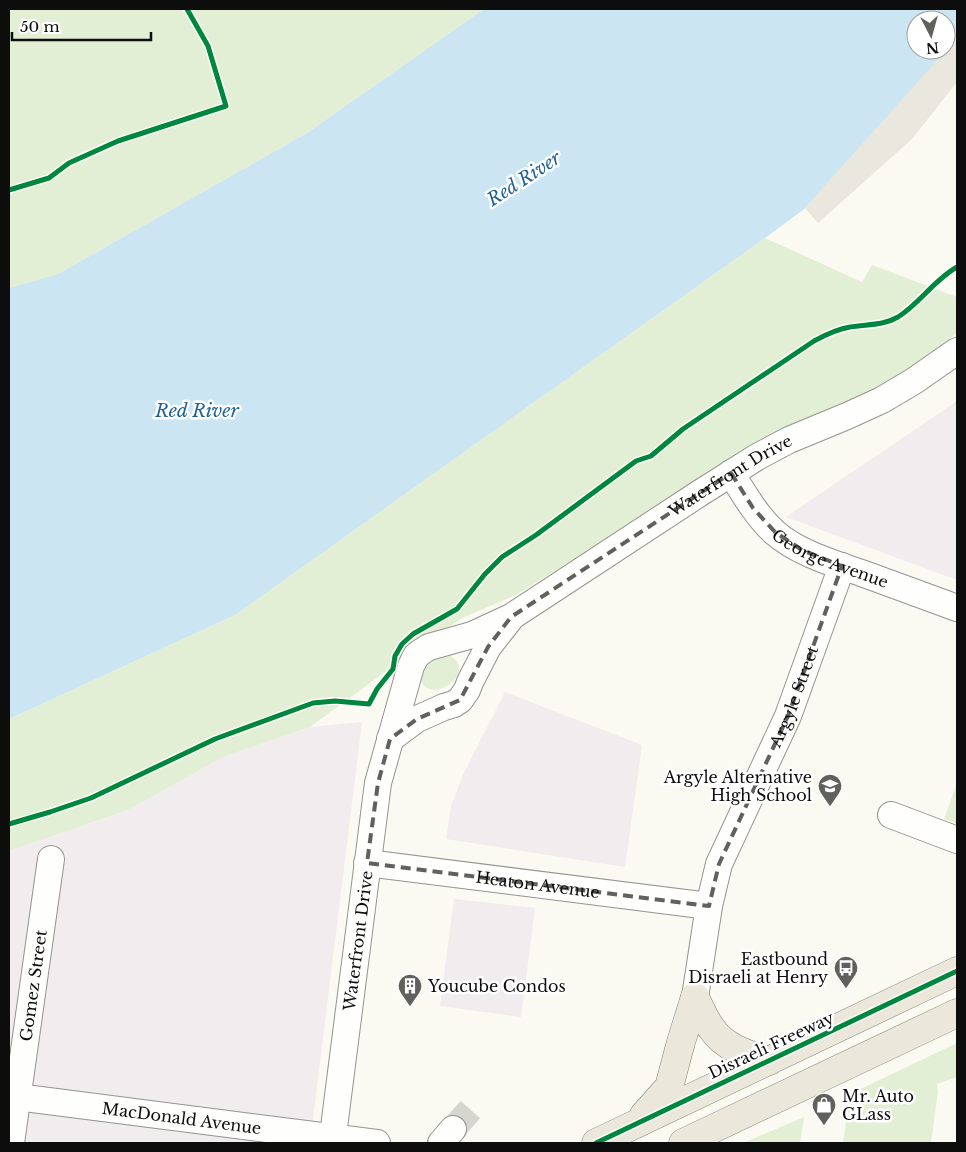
<svg xmlns="http://www.w3.org/2000/svg" width="966" height="1152" viewBox="0 0 966 1152" font-family="'Libre Baskerville',serif">
	<style>
		.industrial { fill: #f1ecee }
		.green { fill: #e3efd4 }
		.plaza { fill: #eae7de }
		.water { fill: #cbe5f2; fill-rule: evenodd }
		.lines { fill: none; stroke-linecap: round; stroke-linejoin: round }
		.minor-tunnel { stroke: #d6d6d0; stroke-width: 26; stroke-dasharray: 26 13; stroke-linecap: butt }
		.minor-casing { stroke: #949390; stroke-width: 28 }
		.major-casing { stroke: #81817d; stroke-width: 29 }
		.minor { stroke: #fefefd; stroke-width: 26 }
		.major { stroke: #ebe7da; stroke-width: 28 }
		.cycleway-casing { stroke: #fff; stroke-width: 8 }
		.cycleway { stroke: #00873e; stroke-width: 5 }
		.marked { fill: none; stroke: #60605d; stroke-width: 4; stroke-dasharray: 10 6; stroke-linejoin: round }
		.labels { text-anchor: middle; dominant-baseline: central; stroke-width: 5; stroke-linejoin: round; paint-order: stroke }
		.street-label { font-size: 16px; fill: #0d0d0d; stroke: #fff }
		.poi-label { font-size: 16px; fill: #0d0d0d; stroke: #fff; text-anchor: end }
		.water-label { font-size: 18px; font-style: italic; fill: #1f6296; stroke: #fff }
	</style>
	<rect width="100%" height="100%" fill="#faf9f2"/>
	<!-- industrial -->
	<g class="industrial">
		<path d="M957 401V580L786 517Z"/>
		<path d="M505 692 642 745 625 867 446 839 451 806 463 775Z"/>
		<path d="M362 722 310 1143H9V851L128 810 223 757 310 727Z"/>
		<path d="M454 899 535 908 521 1017 440 1006Z"/>
	</g>
	<!-- green -->
	<g class="green">
		<path d="M9 9H484L307 133 58 274 9 288Z"/>
		<path d="M765 238 862 282 872 265 957 297V332L915 370 852 402 772 436 516 595 462 618 411 653 310 727 223 757 128 810 9 851V719L235 615Z"/>
		<path d="M447 654C480 669 438 702 423 685 421 682 420 677 421 674 422 670 424 666 425 662Z"/>
		<path d="M957 783V824L944 819Z"/>
		<path d="M957 1043V1077L937 1084 938 1091 931 1143H843L850 1094Z"/>
		<path d="M804 1117 800 1143H743Z"/>
	</g>
	<!-- plaza -->
	<path class="plaza" d="M957 25V82L912 139 818 223 795 197 946 50Z"/>
	<!-- water -->
	<path class="water" d="M484 9H957V38L803 210 765 238 235 615 9 719V288L58 274 307 133ZM916 20H946V50H916Z"/>
	<g class="lines">
		<!-- minor-tunnel -->
		<path class="minor-tunnel" d="M453 1129 471 1109"/>
		<defs>
			<g id="minor">
				<path id="s1" d="M731 473C744 494 756 515 774 532 799 554 836 564 867 575 897 586 927 597 957 608"/>
				<path d="M390 739 417 719 444 707 454 704 460 700 467 690 470 682 488 647 510 619"/>
				<path d="M891 815 957 840"/>
				<path id="s2" d="M367 863 709 906"/>
				<path id="s3" d="M695 997 709 906 719 864 788 716 842 566"/>
				<path id="s4" d="M17 1097 377 1143"/>
				<path id="s5" d="M11 1143 51 859"/>
				<path id="s6" d="M332 1143 378 783 411 666 416 656 421 652 429 647 472 635 511 617 700 493 757 457 789 440 847 416 882 400 914 381 957 351"/>
				<path d="M441 1143 453 1129"/>
			</g>
			<g id="major">
				<path d="M695 997C700 1008 705 1020 712 1029 725 1048 747 1054 769 1061"/>
				<path d="M644 1115 669 1087 681 1042 695 997"/>
				<path d="M596 1143 957 971"/>
				<path d="M683 1143 957 1013"/>
			</g>
		</defs>
		<!-- minor casing -->
		<use href="#minor" class="minor-casing"/>
		<!-- major casing -->
		<use href="#major" class="major-casing"/>
		<!-- minor -->
		<use href="#minor" class="minor"/>
		<!-- major -->
		<use href="#major" class="major"/>
		<defs>
			<g id="cycleway">
				<path d="M9 190 49 178 69 163 118 141 226 106 208 46 187 9"/>
				<path d="M9 824 50 812 91 798 215 739 313 703 335 701 369 704 377 689 393 669 395 656 402 644 413 634 457 609 485 574 502 557 536 535 636 461 651 456 683 429 814 341C825 335 837 329 850 327 866 324 883 326 898 317 920 303 934 280 957 267"/>
				<path d="M596 1143 957 971"/>
			</g>
		</defs>
		<!-- cycleway casing -->
		<use href="#cycleway" class="cycleway-casing"/>
		<!-- cycleway -->
		<use href="#cycleway" class="cycleway"/>
	</g>
	<!-- marked area -->
	<path class="marked" d="M731 473 753 508 775 532 802 550 842 566 788 716 719 864 709 906 367 863 378 783 390 739 417 719 460 700 488 647 511 617Z"/>
	<!-- icons -->
	<defs>
		<symbol id="school-pin" viewBox="-11 -11 22 30"><path d="M0 17L-7.5 6A9.5 9.5 0 1 1 7.5 6Z" fill="#60605d" stroke="#fff"/><path d="M0-5L7-2L0 1L-7-2ZM-4 1L0 2.5L4 1V4Q0 6-4 4Z" fill="#fff"/></symbol>
		<symbol id="bus-pin" viewBox="-11 -11 22 30"><path d="M0 17L-7.5 6A9.5 9.5 0 1 1 7.5 6Z" fill="#60605d" stroke="#fff"/><path d="M-5-6H5V4H4V6H2V4H-2V6H-4V4H-5ZM-3.5-4V0h7V-4ZM-3.5 1.2v1.5H-2V1.2ZM2 1.2v1.5H3.5V1.2Z" fill="#fff"/></symbol>
		<symbol id="building-pin" viewBox="-11 -11 22 30"><path d="M0 17L-7.5 6A9.5 9.5 0 1 1 7.5 6Z" fill="#60605d" stroke="#fff"/><path d="M-4-6H4V6H1V3H-1V6H-4ZM-2.5-4.3h1.7v1.8h-1.7ZM.8-4.3h1.7v1.8H.8ZM-2.5-1h1.7V.8h-1.7ZM.8-1h1.7V.8H.8Z" fill="#fff"/></symbol>
		<symbol id="shop-pin" viewBox="-11 -11 22 30"><path d="M0 17L-7.5 6A9.5 9.5 0 1 1 7.5 6Z" fill="#60605d" stroke="#fff"/><path d="M-5-2.5h2.3a2.7 3.5 0 0 1 5.4 0H5L5.5 6h-11ZM-1.5-2.5h3a1.5 2.3 0 0 0-3 0Z" fill="#fff"/></symbol>
	</defs>
	<g fill-rule="evenodd">
		<use href="#school-pin" x="816" y="772" width="28" height="38"/>
		<use href="#bus-pin" x="832" y="954" width="28" height="38"/>
		<use href="#building-pin" x="396" y="972" width="28" height="38"/>
		<use href="#shop-pin" x="810" y="1091" width="28" height="38"/>
	</g>
	<g class="labels">
		<!-- street labels -->
		<g class="street-label">
			<text stroke="none"><textPath href="#s6" startOffset="860">Waterfront Drive</textPath></text>
			<text stroke="none"><textPath href="#s1" startOffset="136">George Avenue</textPath></text>
			<text stroke="none"><textPath href="#s3" startOffset="319">Argyle Street</textPath></text>
			<text stroke="none"><textPath href="#s2" startOffset="172">Heaton Avenue</textPath></text>
			<text stroke="none"><textPath href="#s6" startOffset="204">Waterfront Drive</textPath></text>
			<text stroke="none"><textPath href="#s5" startOffset="159">Gomez Street</textPath></text>
			<text transform="translate(771 1045) rotate(-25)">Disraeli Freeway</text>
			<text stroke="none"><textPath href="#s4" startOffset="166">MacDonald Avenue</textPath></text>
		</g>
		<!-- poi labels -->
		<g class="poi-label">
			<text x="812" y="777">Argyle Alternative<tspan x="812" dy="18">High School</tspan></text>
			<text x="828" y="959">Eastbound<tspan x="828" dy="18">Disraeli at Henry</tspan></text>
			<text x="428" y="986" text-anchor="start">Youcube Condos</text>
			<text x="842" y="1096" text-anchor="start">Mr. Auto<tspan x="842" dy="18">GLass</tspan></text>
		</g>
		<!-- water labels -->
		<g class="water-label">
			<text transform="translate(524 179) rotate(-33)">Red River</text>
			<text x="197" y="411">Red River</text>
		</g>
	</g>
	<!-- border -->
	<rect width="966" height="1152" fill="none" stroke="#0d0d0d" stroke-width="20"/>
	<!-- north arrow -->
	<g transform="translate(931 35) rotate(174)"><circle r="24" fill="#ffffff" stroke="#9e9e9e"/>
	<path d="M0-4L9 19L0 12L-9 19Z" fill="#60605d"/>
	<text y="-8" font-size="14" font-weight="bold" text-anchor="middle" fill="#0d0d0d">N</text>
	</g>
	<!-- scale -->
	<path d="M12 32v8h139v-8" fill="none" stroke="#0d0d0d" stroke-width="2.5"/>
	<text x="20" y="32" font-size="15" fill="#0d0d0d" stroke="#ffffff" stroke-width="4" paint-order="stroke">50 m</text>
</svg>
